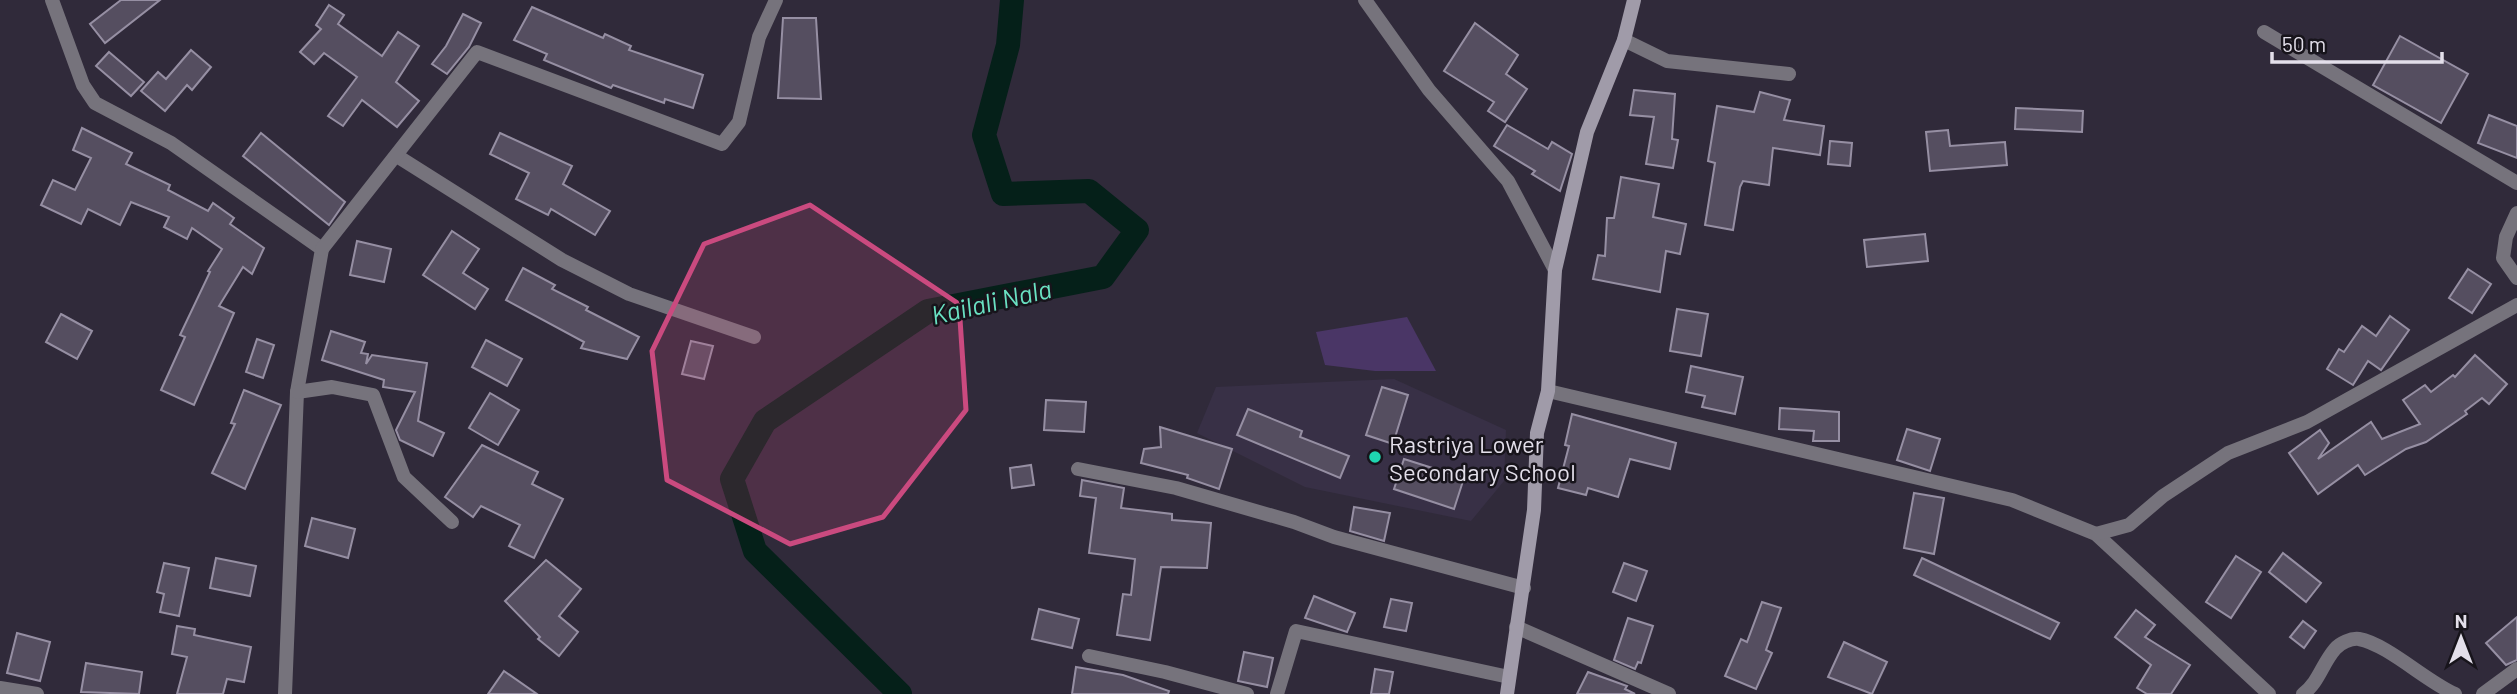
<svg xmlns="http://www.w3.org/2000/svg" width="2517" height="694" viewBox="0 0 2517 694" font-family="Barlow,sans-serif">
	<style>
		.built { fill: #383046 }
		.green { fill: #4a3666 }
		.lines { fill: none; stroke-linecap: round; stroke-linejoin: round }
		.canal { stroke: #052019; stroke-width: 24 }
		.building { fill: #554e60; stroke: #968fa3; stroke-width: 2 }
		.street { stroke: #76737c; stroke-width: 14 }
		.secondary { stroke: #a09ba9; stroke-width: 14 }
		.marked { fill: #ca4a7f; fill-opacity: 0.2; stroke: #ca4a7f; stroke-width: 5; stroke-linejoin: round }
		.poi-dot { fill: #1fd5b0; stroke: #17141b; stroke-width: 2.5 }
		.labels { text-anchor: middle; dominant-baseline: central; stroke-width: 5; stroke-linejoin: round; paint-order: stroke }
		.poi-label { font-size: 24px; fill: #e3dfea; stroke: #17141b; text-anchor: start }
		.water-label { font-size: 26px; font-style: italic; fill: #69e1c2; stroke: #17141b }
	</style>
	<rect width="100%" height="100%" fill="#302a3a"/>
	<!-- built -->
	<path class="built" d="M1394 379 1506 430 1504 481 1471 521 1305 487 1197 433 1216 387Z"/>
	<!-- green -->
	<path class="green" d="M1407 317 1436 371H1375L1325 365 1316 332Z"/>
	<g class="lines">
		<!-- canal -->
		<path class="canal" d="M900 694 755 551 732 479 765 421 928 311 1103 277 1137 230 1089 191 1003 194 984 135 1008 45 1012 0"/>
	</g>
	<!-- building -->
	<g class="building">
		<path d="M121 0H160L105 43 90 24Z"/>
		<path d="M329 5 344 15 338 24 382 56 398 32 419 46 396 82 419 101 397 127 362 100 343 126 328 116 357 77 324 53 314 64 300 52 321 29 316 25Z"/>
		<path d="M532 7 603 38 605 34 631 46 629 50 703 75 693 108 665 99 664 103 613 85 611 88 544 60 547 54 514 40Z"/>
		<path d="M463 14 481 23 469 47 447 74 432 64 446 46Z"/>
		<path d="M783 18H816L821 99 778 98Z"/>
		<path d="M1475 23 1518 55 1506 74 1527 89 1505 122 1488 111 1494 102 1444 71Z"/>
		<path d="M2400 36 2468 74 2441 123 2373 85Z"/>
		<path d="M191 50 211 67 192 90 187 85 165 111 141 91 158 72 166 79Z"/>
		<path d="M109 52 144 82 131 96 96 66Z"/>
		<path d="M1634 90 1675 94 1672 139 1678 140 1673 168 1646 164 1654 117 1630 115Z"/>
		<path d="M1760 92 1790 100 1784 120 1824 126 1820 155 1773 148 1769 185 1743 181 1740 187 1733 230 1705 225 1715 163 1708 161 1717 106 1754 112Z"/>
		<path d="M2016 108 2083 111 2082 132 2015 129Z"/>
		<path d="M2489 115 2517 126V158L2478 143Z"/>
		<path d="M1507 125 1548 149 1552 142 1572 154 1560 191 1532 174 1535 171 1494 146Z"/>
		<path d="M82 128 132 153 126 164 170 185 168 190 208 211 213 203 234 218 230 224 264 248 252 274 243 267 219 306 234 313 194 405 161 390 185 337 180 335 210 272 208 271 222 249 192 228 187 239 164 227 169 217 131 202 120 225 88 209 81 224 41 205 53 180 75 190 91 158 73 150Z"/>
		<path d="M1948 130 1950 146 2005 142 2007 165 1930 171 1926 132Z"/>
		<path d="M261 133 345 202 329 225 243 156Z"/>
		<path d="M500 133 572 166 563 184 610 211 595 235 551 209 548 215 516 199 529 173 490 154Z"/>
		<path d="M1830 141 1852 143 1850 166 1828 164Z"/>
		<path d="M1621 177 1659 184 1653 217 1686 224 1680 254 1666 251 1660 292 1593 279 1598 255 1605 256 1607 218H1614Z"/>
		<path d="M452 231 479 249 463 273 488 289 475 309 423 275Z"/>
		<path d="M1925 234 1928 261 1867 267 1864 240Z"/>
		<path d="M357 241 391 249 384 282 350 275Z"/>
		<path d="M523 268 555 285 552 289 588 307 586 310 639 337 627 359 581 348 584 342 506 300Z"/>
		<path d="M2468 269 2491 284 2472 313 2449 298Z"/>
		<path d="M1677 309 1708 314 1701 356 1670 351Z"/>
		<path d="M61 314 92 331 77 359 46 342Z"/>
		<path d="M2390 316 2409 330 2381 370 2368 361 2353 385 2327 369 2339 349 2344 352 2362 326 2376 336Z"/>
		<path d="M331 331 365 342 361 353 368 354 366 364 372 355 427 363 418 421 444 433 433 456 400 440 396 430 415 392 383 387 384 380 322 360Z"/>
		<path d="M257 339 274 345 263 378 246 372Z"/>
		<path d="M486 340 522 359 507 386 472 367Z"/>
		<path d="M691 341 713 346 704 379 682 374Z"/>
		<path d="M2475 355 2507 384 2489 404 2482 398 2465 411 2467 414 2426 442 2406 449 2365 475 2358 465 2318 494 2289 453 2320 430 2329 443 2318 459 2371 422 2382 439 2420 424 2403 400 2425 385 2431 392 2453 375 2455 377Z"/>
		<path d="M1691 366 1743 377 1735 414 1702 407 1705 396 1686 392Z"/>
		<path d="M1382 387 1408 395 1393 444 1366 435Z"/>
		<path d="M244 390 281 405 245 489 212 473 235 424 231 423Z"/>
		<path d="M490 393 519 410 498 445 469 428Z"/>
		<path d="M1046 400 1086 402 1084 432 1044 430Z"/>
		<path d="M1780 408 1839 412V441H1813L1814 431 1779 429Z"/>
		<path d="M1248 409 1302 431 1300 437 1349 456 1340 478 1237 435Z"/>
		<path d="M1572 414 1676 443 1670 469 1630 459 1618 497 1588 488 1586 495 1558 488 1569 446 1565 445Z"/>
		<path d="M1160 427 1232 449 1219 489 1187 478 1188 475 1141 463 1144 449 1161 447Z"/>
		<path d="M1907 429 1940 439 1930 471 1897 460Z"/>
		<path d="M482 445 538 472 532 484 563 499 534 558 509 546 520 525 481 506 473 517 445 497Z"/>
		<path d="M1404 459 1464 478 1454 509 1394 489Z"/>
		<path d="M1031 465 1034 485 1012 488 1010 468Z"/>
		<path d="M1082 480 1124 488 1121 508 1172 514V520L1211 523 1207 568 1161 567 1150 640 1117 635 1123 594 1131 595 1135 559 1089 553 1096 498 1080 496Z"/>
		<path d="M1914 493 1944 498 1934 554 1904 548Z"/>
		<path d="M1354 507 1390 513 1384 541 1350 531Z"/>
		<path d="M312 518 355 529 348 558 305 546Z"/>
		<path d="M2283 553 2321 583 2306 602 2269 572Z"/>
		<path d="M2236 556 2261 572 2231 618 2206 602Z"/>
		<path d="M216 558 256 566 250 596 210 588Z"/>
		<path d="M1922 558 2059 623 2050 639 1914 575Z"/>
		<path d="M546 560 581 589 559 616 578 632 559 656 538 639 540 637 505 601Z"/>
		<path d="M164 563 189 568 179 616 160 612 164 594 157 592Z"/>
		<path d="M1624 563 1647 571 1636 601 1613 592Z"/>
		<path d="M1314 596 1355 613 1347 632 1305 618Z"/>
		<path d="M1391 599 1412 603 1406 631 1384 627Z"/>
		<path d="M1762 602 1781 608 1766 650 1772 653 1756 689 1725 676 1741 639 1747 642Z"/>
		<path d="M1039 609 1079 619 1072 648 1032 639Z"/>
		<path d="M2136 610 2155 625 2145 637 2190 665 2171 694H2147L2137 688 2151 665 2115 637Z"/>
		<path d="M2517 617V660L2506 665 2486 643Z"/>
		<path d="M1628 618 1653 626 1641 663 1638 662 1635 669 1614 660Z"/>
		<path d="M2303 621 2316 631 2304 648 2290 637Z"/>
		<path d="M177 626 195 629 194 635 251 647 244 682 227 679 223 694H177L187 657 172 654Z"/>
		<path d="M17 633 50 642 40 681 7 673Z"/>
		<path d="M1844 642 1887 662 1872 694 1828 677Z"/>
		<path d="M1244 652 1273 658 1267 687 1238 681Z"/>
		<path d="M86 663 142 672 139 694 81 692Z"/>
		<path d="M1076 667 1123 675 1169 691 1168 694H1072Z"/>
		<path d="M1375 669 1393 672 1389 694H1371Z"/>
		<path d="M504 671 537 694H488Z"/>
		<path d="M1588 672 1627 686 1625 689 1635 694H1577Z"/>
	</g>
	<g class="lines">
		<!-- street -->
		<g class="street">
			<path d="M52 0 83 85 95 103 171 143 322 249 297 392 285 694"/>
			<path d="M1365 0 1429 90 1508 181 1555 270"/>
			<path d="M2264 32 2517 183"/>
			<path d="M1624 40 1667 61 1789 74"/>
			<path d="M397 156 562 260 629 294 754 337"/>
			<path d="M2517 213 2506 237 2503 258 2517 278"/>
			<path d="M322 249 477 52 722 144 739 122 759 37 776 0"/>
			<path d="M1548 391 2012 500 2096 534 2269 694"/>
			<path d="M297 392 332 387 373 395 404 477 452 522"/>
			<path d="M1078 469 1176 488 1294 522 1334 537 1524 588"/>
			<path d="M2096 534 2129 525 2163 496 2228 453 2307 422 2517 305"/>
			<path d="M1516 627 1669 694"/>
			<path d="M1089 656 1165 672 1247 694"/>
			<path d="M0 688 37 694"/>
			<path d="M1277 694 1296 631 1509 677"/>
			<path d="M2303 694C2319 682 2322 664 2335 649 2340 643 2351 638 2359 639 2387 644 2427 682 2455 694"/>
			<path d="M2483 694 2517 669"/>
		</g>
		<!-- secondary -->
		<path class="secondary" d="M1507 694 1534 510 1537 433 1548 391 1555 270 1587 132 1624 40 1634 0"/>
	</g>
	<!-- marked area -->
	<path class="marked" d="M810 205 959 304 966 410 883 517 790 544 667 480 652 351 704 244Z"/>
	<!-- markers -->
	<circle class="poi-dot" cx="1375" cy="457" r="7"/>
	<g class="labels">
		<!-- poi labels -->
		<g class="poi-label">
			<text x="1389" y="443">Rastriya Lower<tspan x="1389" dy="28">Secondary School</tspan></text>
		</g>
		<!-- water labels -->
		<g class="water-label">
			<text transform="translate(991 301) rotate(-13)">Kailali Nala</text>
		</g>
	</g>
	<!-- north arrow -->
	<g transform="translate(2461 638)" stroke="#17141b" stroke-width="5" paint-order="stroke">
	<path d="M0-5L12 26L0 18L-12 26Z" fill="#e3dfea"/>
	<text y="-10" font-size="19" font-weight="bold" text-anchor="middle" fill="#e3dfea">N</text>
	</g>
	<!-- scale -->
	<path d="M2272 52v10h170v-10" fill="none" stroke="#e3dfea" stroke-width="3.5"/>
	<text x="2282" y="52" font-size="21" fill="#e3dfea" stroke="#17141b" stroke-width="5" paint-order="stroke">50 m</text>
</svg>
